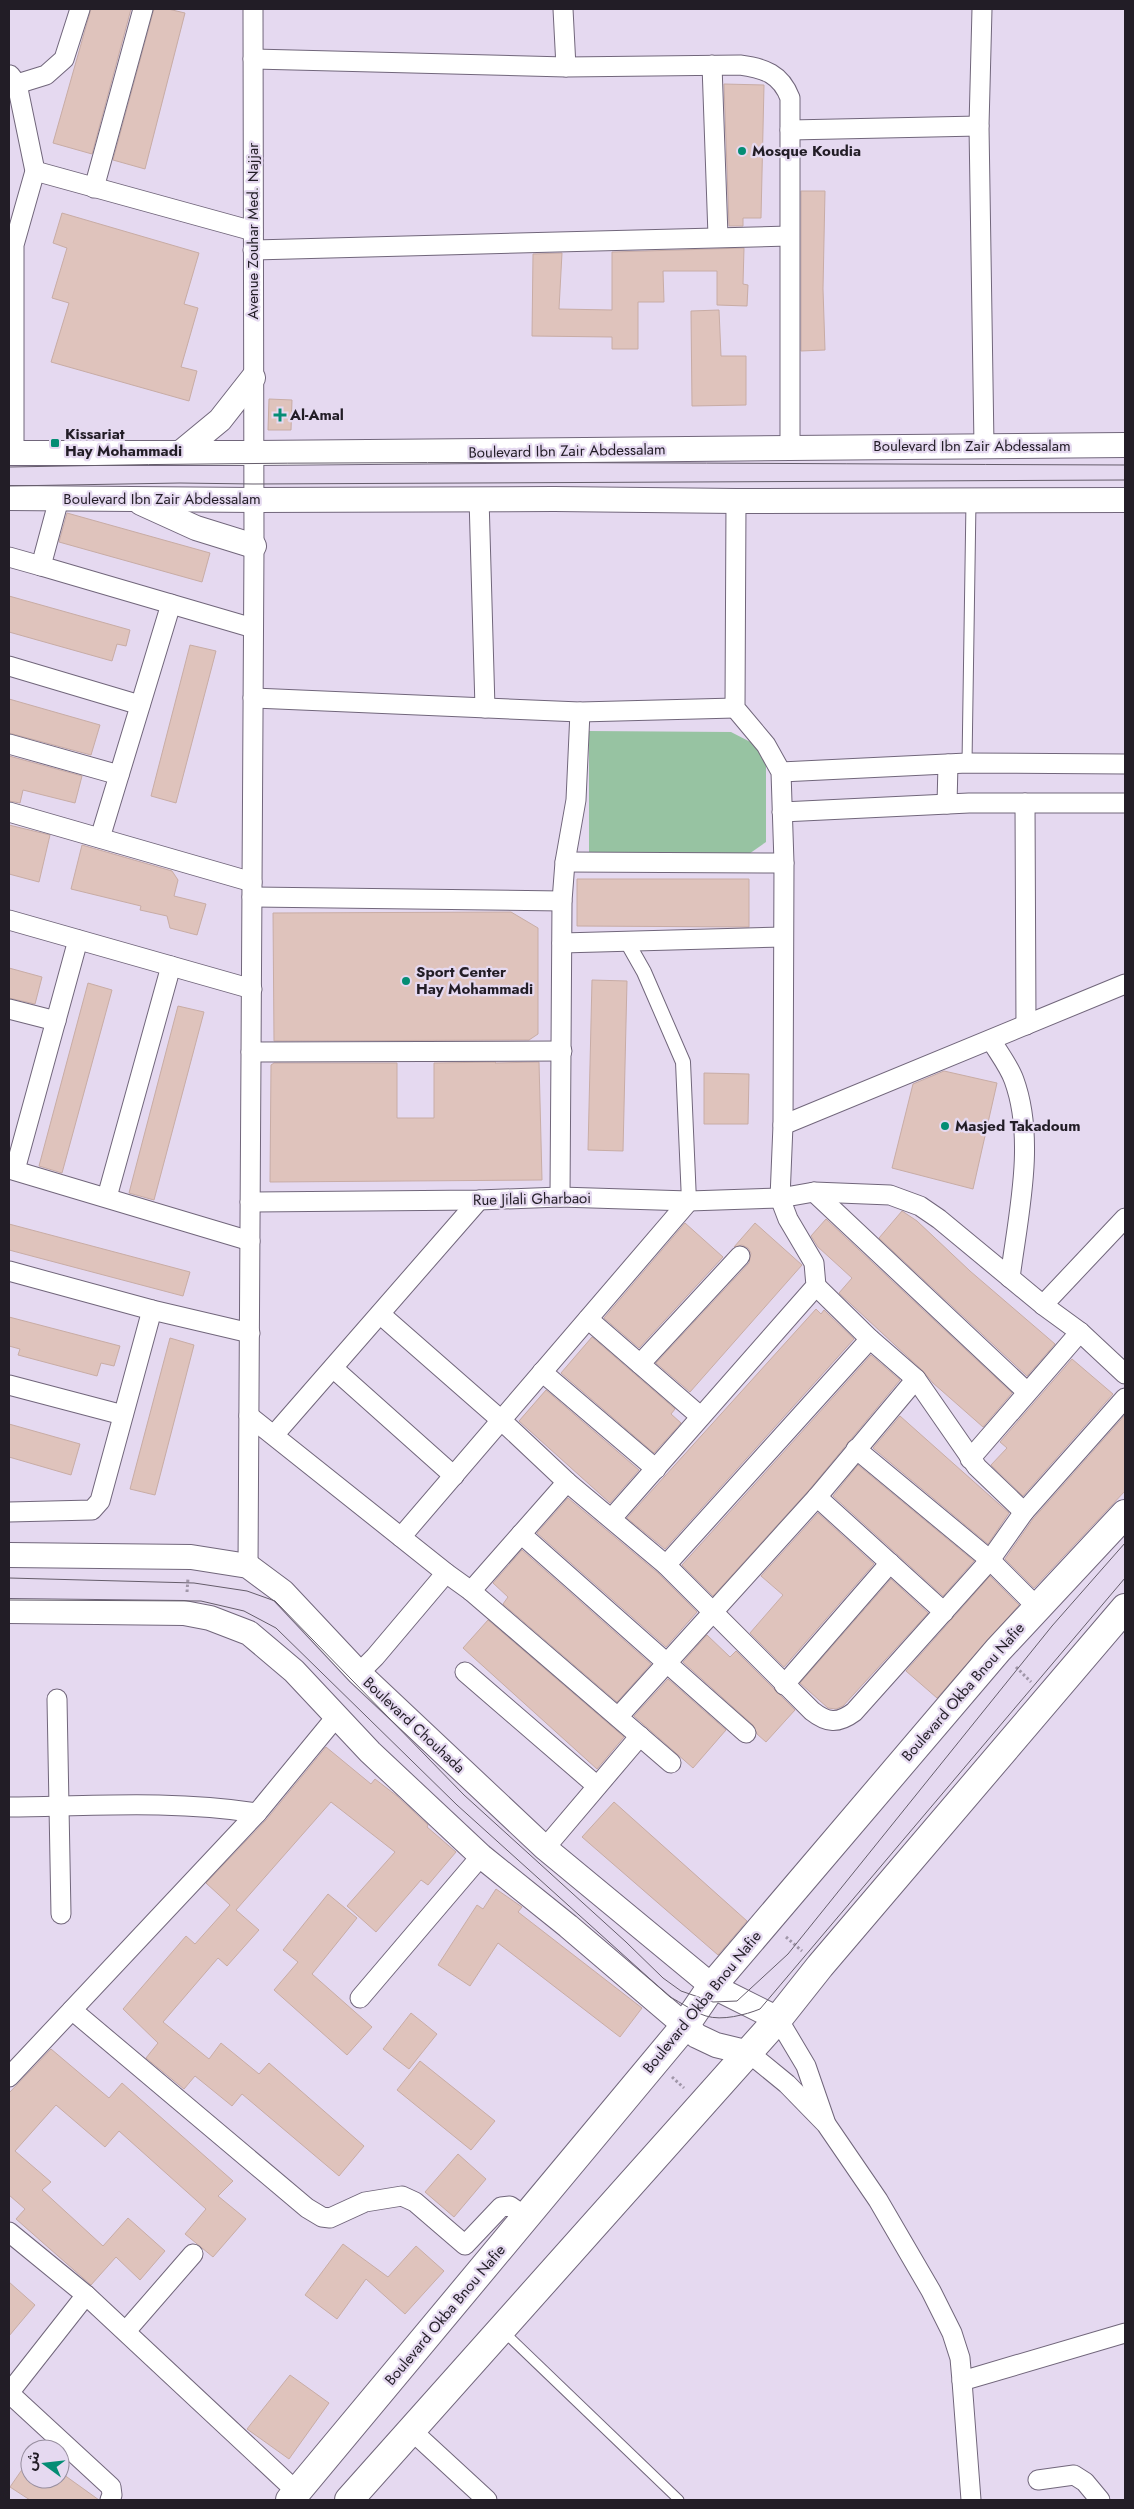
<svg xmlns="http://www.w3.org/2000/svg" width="1134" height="2509" viewBox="0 0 1134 2509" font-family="Jost,'Noto Sans Arabic',sans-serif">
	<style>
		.green { fill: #97c3a2 }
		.building { fill: #dfc3bc; stroke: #c8aca5 }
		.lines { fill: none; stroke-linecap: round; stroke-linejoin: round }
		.service-casing { stroke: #71667b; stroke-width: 11 }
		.pedestrian-casing { stroke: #71667b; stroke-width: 16 }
		.minor-casing { stroke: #71667b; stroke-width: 21 }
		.tertiary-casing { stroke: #71667b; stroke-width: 26 }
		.primary-casing { stroke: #71667b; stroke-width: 30 }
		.path { stroke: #a096a8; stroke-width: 3; stroke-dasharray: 2.5 2.5; stroke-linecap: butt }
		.service { stroke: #fff; stroke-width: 9 }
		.pedestrian { stroke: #fff; stroke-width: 14 }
		.minor { stroke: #fff; stroke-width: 19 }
		.tertiary { stroke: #fff; stroke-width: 24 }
		.primary { stroke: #fff; stroke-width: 28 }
		.tram { stroke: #655d6b; stroke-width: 1 }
		.poi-dot { fill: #048d74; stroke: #e5d9f0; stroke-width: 2 }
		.labels { text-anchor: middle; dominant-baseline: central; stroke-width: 4.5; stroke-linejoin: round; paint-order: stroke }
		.poi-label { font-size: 15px; font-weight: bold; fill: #221d26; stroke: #e5d9f0; text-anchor: start }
		.street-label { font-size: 15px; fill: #221d26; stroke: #e5d9f0 }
	</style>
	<rect width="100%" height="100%" fill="#e5d9f0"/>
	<!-- green -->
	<path class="green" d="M589 731 731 732 766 750V842L746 856 589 855Z"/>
	<!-- building -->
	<g class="building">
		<path d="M91 9H131L92 154 53 143Z"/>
		<path d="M154 9H168L185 13 145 169 113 160Z"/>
		<path d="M724 84 764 85 761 218H743V226H729Z"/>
		<path d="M801 191H825L823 289 825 350 801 351Z"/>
		<path d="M62 213 199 253 184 304 198 308 181 367 197 371 189 401 51 362 69 303 52 298 67 248 53 243Z"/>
		<path d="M744 248 743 284 748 285 747 306 717 305V271H663L664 302H638V349H612V337L532 336 533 254 562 253 559 309 612 310V252Z"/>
		<path d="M719 310 721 356H746V405L692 406 691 311Z"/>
		<path d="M269 399 292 400 291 430H268Z"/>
		<path d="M67 513 210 553 202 582 59 542Z"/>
		<path d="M9 596 130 630 126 646 117 644 112 661 9 632Z"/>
		<path d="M190 645 216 651 176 803 151 796Z"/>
		<path d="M9 699 100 725 91 755 9 733Z"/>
		<path d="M9 756 82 776 75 803 23 790 20 803 9 801Z"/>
		<path d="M9 825 50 835 39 882 9 874Z"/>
		<path d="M82 845 172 871 178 880 174 896 206 904 197 935 170 928 167 916 140 910 141 906 71 889Z"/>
		<path d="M577 879H749V927L577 926Z"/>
		<path d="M511 912 538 928V1034L529 1040 274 1041 273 913Z"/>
		<path d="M9 968 42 977 35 1004 9 998Z"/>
		<path d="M592 980 627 981 623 1151 588 1150Z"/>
		<path d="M88 983 112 990 62 1173 39 1166Z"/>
		<path d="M178 1006 204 1012 154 1200 129 1193Z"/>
		<path d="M496 1062 495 1063 539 1062 542 1180 270 1182 271 1065 274 1063H397V1118H434V1063Z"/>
		<path d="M944 1071 997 1083 973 1189 892 1168 913 1084Z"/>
		<path d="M704 1073 749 1074 748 1124H704Z"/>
		<path d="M902 1211 917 1221 970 1271 1055 1344 1027 1376 879 1238Z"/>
		<path d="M826 1219 1012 1393 983 1427 933 1383 923 1371 839 1293 852 1278 818 1247 811 1236Z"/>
		<path d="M685 1223 723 1257 639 1348 604 1318Z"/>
		<path d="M755 1223 802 1265 690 1392 656 1363 749 1263 751 1253 748 1248 742 1245 734 1247Z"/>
		<path d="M9 1224 190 1272 183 1296 9 1250Z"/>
		<path d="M816 1309 821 1314 824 1310 854 1339 665 1549 627 1518Z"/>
		<path d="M9 1317 120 1346 114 1366 101 1363 97 1376 18 1355 20 1349 9 1346Z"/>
		<path d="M592 1337 675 1409 671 1414 681 1423 654 1453 561 1373Z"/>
		<path d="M170 1338 194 1345 155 1495 130 1489Z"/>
		<path d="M871 1355 900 1380 809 1490 713 1596 682 1565Z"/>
		<path d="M1072 1359 1113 1394 1023 1496 991 1465 1007 1448 1000 1442Z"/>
		<path d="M546 1390 639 1470 610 1503 519 1421Z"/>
		<path d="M1125 1415V1491L1034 1588 1005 1559 1033 1519Z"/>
		<path d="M900 1416 1009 1513 988 1544 873 1448Z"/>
		<path d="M9 1424 80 1444 71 1475 9 1457Z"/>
		<path d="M858 1465 974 1561 943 1596 833 1496Z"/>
		<path d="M568 1498 658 1573 697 1612 666 1647 537 1533Z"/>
		<path d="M818 1513 874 1564 784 1667 750 1633 783 1595 761 1576Z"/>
		<path d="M522 1550 651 1664 617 1702 503 1604 508 1597 493 1583Z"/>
		<path d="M990 1576 1019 1605 937 1698 906 1671Z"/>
		<path d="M891 1579 928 1613 843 1706 836 1709 828 1708 800 1683Z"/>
		<path d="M488 1620 624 1737 597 1769 463 1648Z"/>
		<path d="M707 1635 730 1657 736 1651 795 1710 766 1742 757 1734 753 1725 683 1662Z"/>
		<path d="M668 1679 726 1730 693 1768 634 1716Z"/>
		<path d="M326 1747 371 1784 375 1779 397 1796 428 1825 427 1827 456 1852 428 1885 421 1880 376 1932 347 1906 395 1852 331 1802 236 1910 259 1930 227 1966 218 1958 163 2022 209 2059 221 2043 259 2074 269 2063 364 2146 339 2176 242 2094 232 2106 195 2076 184 2089 146 2058 158 2043 123 2009 186 1936 195 1944 230 1905 206 1883 266 1820Z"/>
		<path d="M614 1802 747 1921 718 1955 582 1837Z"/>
		<path d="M496 1889 522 1907 518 1912 642 2008 620 2037 498 1943 470 1986 438 1965 477 1905 483 1909Z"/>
		<path d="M328 1894 357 1918 312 1974 372 2027 347 2055 274 1990 298 1962 283 1950Z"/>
		<path d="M411 2013 437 2034 409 2069 383 2049Z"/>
		<path d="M51 2049 109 2098 122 2083 233 2181 218 2196 246 2219 213 2257 185 2234 206 2209 119 2131 105 2147 56 2105 15 2151 51 2182 42 2190 103 2246 128 2218 165 2251 140 2280 116 2257 91 2285 16 2219 25 2209 9 2195V2093Z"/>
		<path d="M420 2061 495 2121 471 2150 397 2090Z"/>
		<path d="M458 2154 486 2179 454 2217 425 2192Z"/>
		<path d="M343 2244 388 2277 416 2246 444 2271 405 2314 366 2279 337 2319 305 2295Z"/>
		<path d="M9 2282 35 2305 9 2336Z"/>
		<path d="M290 2375 329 2403 289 2459 247 2429Z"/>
		<path d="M30 2458V2479H60V2472L99 2500H30L10 2487Z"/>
	</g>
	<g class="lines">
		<defs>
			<g id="service">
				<path d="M967 763 971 501"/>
				<path d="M502 2330 679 2500"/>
			</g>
			<path id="pedestrian" d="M627 942 644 972 683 1062 689 1201"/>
			<g id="minor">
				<path d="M563 9 566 67"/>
				<path d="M982 9 979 126 984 445"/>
				<path d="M253 59 566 67 740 65C764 68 781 74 790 98V447"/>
				<path d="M712 65 718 236"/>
				<path d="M10 75 17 84 46 75 64 59 80 9"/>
				<path d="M9 83 17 84 35 171 14 245V453"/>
				<path d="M790 130 979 126"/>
				<path d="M35 171 253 231"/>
				<path d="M94 188 143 9"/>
				<path d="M253 250 789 236"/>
				<path d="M479 498 485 708"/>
				<path d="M59 499 41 566 253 628"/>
				<path d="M9 557 41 566"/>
				<path d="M9 666 140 705"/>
				<path d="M253 698 580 712 735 708"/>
				<path d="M9 744 119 775"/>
				<path d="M781 772 967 763 1125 764"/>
				<path d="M1025 803 1026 1025"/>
				<path d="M947 804 948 764"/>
				<path d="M9 812 252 882"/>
				<path d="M782 812 969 803H1125"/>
				<path d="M100 838 171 604"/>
				<path d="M565 862 784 863"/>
				<path d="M252 897 562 901"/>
				<path d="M9 920 252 989"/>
				<path d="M562 943 783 937"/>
				<path d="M9 1009 56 1021"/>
				<path d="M991 1040C998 1052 1009 1066 1014 1080 1036 1140 1018 1216 1010 1278"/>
				<path d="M251 1052 562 1051"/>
				<path d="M783 1125 1125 984"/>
				<path d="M9 1169 250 1241"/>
				<path d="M15 1170 78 940"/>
				<path d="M814 1192 1027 1392"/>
				<path d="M107 1197 171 966"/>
				<path d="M560 1197 562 901 565 862 576 800 580 712"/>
				<path d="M250 1202 479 1200 560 1197 689 1201 780 1198 814 1192 890 1195 920 1206 939 1219 1043 1305 1080 1332 1125 1374"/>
				<path d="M9 1271 152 1310 250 1333"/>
				<path d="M816 1286 870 1339 916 1379 977 1467 1024 1512"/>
				<path d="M1043 1305 1125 1218"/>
				<path d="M380 1314 501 1420 567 1482 666 1565 812 1711C827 1723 838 1724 854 1712L990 1560 1024 1512 1125 1398"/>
				<path d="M588 1319 700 1416"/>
				<path d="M640 1364 740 1256"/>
				<path d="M333 1368 454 1476"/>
				<path d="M542 1372 656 1469"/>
				<path d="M9 1385 123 1415"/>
				<path d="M249 1416 446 1573 471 1591 671 1763"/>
				<path d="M274 1435 479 1200"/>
				<path d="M856 1449 990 1560 1037 1607"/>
				<path d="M970 1459 1080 1332"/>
				<path d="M817 1497 944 1612"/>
				<path d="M9 1512 92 1510 100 1501 152 1310"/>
				<path d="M612 1518 816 1286 814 1263 788 1219 780 1198 783 1125 784 863 781 772 766 745 735 708 736 501"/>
				<path d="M521 1534 746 1733"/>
				<path d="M401 1537 689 1201"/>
				<path d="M666 1565 870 1339"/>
				<path d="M248 1566 254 546 253 9"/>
				<path d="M471 1591 567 1482"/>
				<path d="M465 1672 597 1786"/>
				<path d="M359 1673 375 1657 446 1573"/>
				<path d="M784 1685 890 1563"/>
				<path d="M57 1699 61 1914"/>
				<path d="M618 1717 817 1497 916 1379"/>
				<path d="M9 1807C92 1806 174 1800 257 1813"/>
				<path d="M545 1848 640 1736"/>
				<path d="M360 1998 481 1856"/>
				<path d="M72 2010 307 2208 322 2217 330 2218 365 2202 402 2196 415 2202 465 2245 501 2207 510 2206 526 2217"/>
				<path d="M778 2019 806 2066 825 2121"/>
				<path d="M749 2053 787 2084 826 2124 878 2200 931 2291 952 2333 960 2358 962 2381 1125 2333"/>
				<path d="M9 2077 257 1813 336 1717"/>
				<path d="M9 2232 86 2295 297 2492"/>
				<path d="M126 2331 193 2254"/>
				<path d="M962 2381 971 2500"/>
				<path d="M9 2393 111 2487 112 2495 110 2500"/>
				<path d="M9 2393 86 2295"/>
				<path d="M411 2430 487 2500"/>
				<path d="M1038 2480 1074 2475 1085 2482 1100 2500"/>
			</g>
			<g id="tertiary">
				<path d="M9 453H253L1125 445"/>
				<path d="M180 453 220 420 253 378"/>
				<path d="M9 498 254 500 554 499 736 501 1125 500"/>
				<path d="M141 503 196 528 254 546"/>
				<path d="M9 1555 191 1557 248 1566 283 1592 359 1673 545 1848 712 1986 778 2019"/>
				<path d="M9 1611 184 1613 210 1618 249 1633 294 1671 370 1752 481 1856 568 1926 697 2036 716 2045 749 2053"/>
			</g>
			<g id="primary">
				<path d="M290 2500 684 2027 712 1986 998 1650 1125 1514"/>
				<path d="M349 2500 778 2019 820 1966 1125 1608"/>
			</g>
		</defs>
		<!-- service casing -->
		<use href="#service" class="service-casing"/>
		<!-- pedestrian casing -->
		<use href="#pedestrian" class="pedestrian-casing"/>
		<!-- minor casing -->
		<use href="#minor" class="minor-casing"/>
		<!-- tertiary casing -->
		<use href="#tertiary" class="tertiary-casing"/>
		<!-- primary casing -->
		<use href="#primary" class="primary-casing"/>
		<!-- path -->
		<g class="path">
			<path d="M187 1592 188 1578"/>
			<path d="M1016 1667 1031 1682"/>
			<path d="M786 1937 802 1951"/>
			<path d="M672 2077 684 2088"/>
		</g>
		<!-- service -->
		<use href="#service" class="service"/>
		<!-- pedestrian -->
		<use href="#pedestrian" class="pedestrian"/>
		<!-- minor -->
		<use href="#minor" class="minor"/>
		<!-- tertiary -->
		<use href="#tertiary" class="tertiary"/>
		<!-- primary -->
		<use href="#primary" class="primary"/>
		<!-- tram -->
		<g class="tram">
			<path d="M9 467C381 459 753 464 1125 465"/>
			<path d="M9 486 180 483 253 484 1125 480"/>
			<path d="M9 1578 194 1583 247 1591 275 1601 464 1795 626 1942 663 1978 681 1991 713 2002 737 2001 788 1954 1052 1626 1125 1543"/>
			<path d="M9 1600 201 1601 244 1611 276 1628 457 1805 670 1997C680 2002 696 2013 706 2016 722 2021 745 2015 760 2009L1125 1578"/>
		</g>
	</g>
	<!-- markers -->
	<g class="poi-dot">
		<circle cx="742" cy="151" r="5"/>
		<path d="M277.5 407.5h5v5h5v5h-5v5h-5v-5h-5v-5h5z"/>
		<rect x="50" y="438" width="10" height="10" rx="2.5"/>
		<circle cx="406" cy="981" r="5"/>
		<circle cx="945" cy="1126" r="5"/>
	</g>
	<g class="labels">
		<!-- poi labels -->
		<g class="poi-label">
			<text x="752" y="151">Mosque Koudia</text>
			<text x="290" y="415">Al-Amal</text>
			<text x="65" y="434">Kissariat<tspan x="65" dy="17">Hay Mohammadi</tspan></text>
			<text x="416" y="972">Sport Center<tspan x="416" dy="17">Hay Mohammadi</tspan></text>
			<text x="955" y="1126">Masjed Takadoum</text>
		</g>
		<!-- street labels -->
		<g class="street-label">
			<text transform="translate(253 231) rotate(-90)">Avenue Zouhar Med. Najjar</text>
			<text x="972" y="446">Boulevard Ibn Zair Abdessalam</text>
			<text transform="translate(567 451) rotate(-1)">Boulevard Ibn Zair Abdessalam</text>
			<text x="162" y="499">Boulevard Ibn Zair Abdessalam</text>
			<text transform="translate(532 1199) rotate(-1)">Rue Jilali Gharbaoi</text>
			<text transform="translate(963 1692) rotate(-49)">Boulevard Okba Bnou Nafie</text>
			<text transform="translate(414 1725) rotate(43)">Boulevard Chouhada</text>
			<text transform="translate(702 2002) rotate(-51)">Boulevard Okba Bnou Nafie</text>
			<text transform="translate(445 2315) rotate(-50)">Boulevard Okba Bnou Nafie</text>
		</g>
	</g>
	<!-- border -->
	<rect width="1134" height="2509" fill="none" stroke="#221d26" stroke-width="20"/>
	<!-- north arrow -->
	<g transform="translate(45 2464) rotate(285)"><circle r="24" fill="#e5d9f0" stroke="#978e9f"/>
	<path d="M0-4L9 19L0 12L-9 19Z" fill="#048d74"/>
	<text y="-8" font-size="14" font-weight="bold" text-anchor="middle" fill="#221d26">ش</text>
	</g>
</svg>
